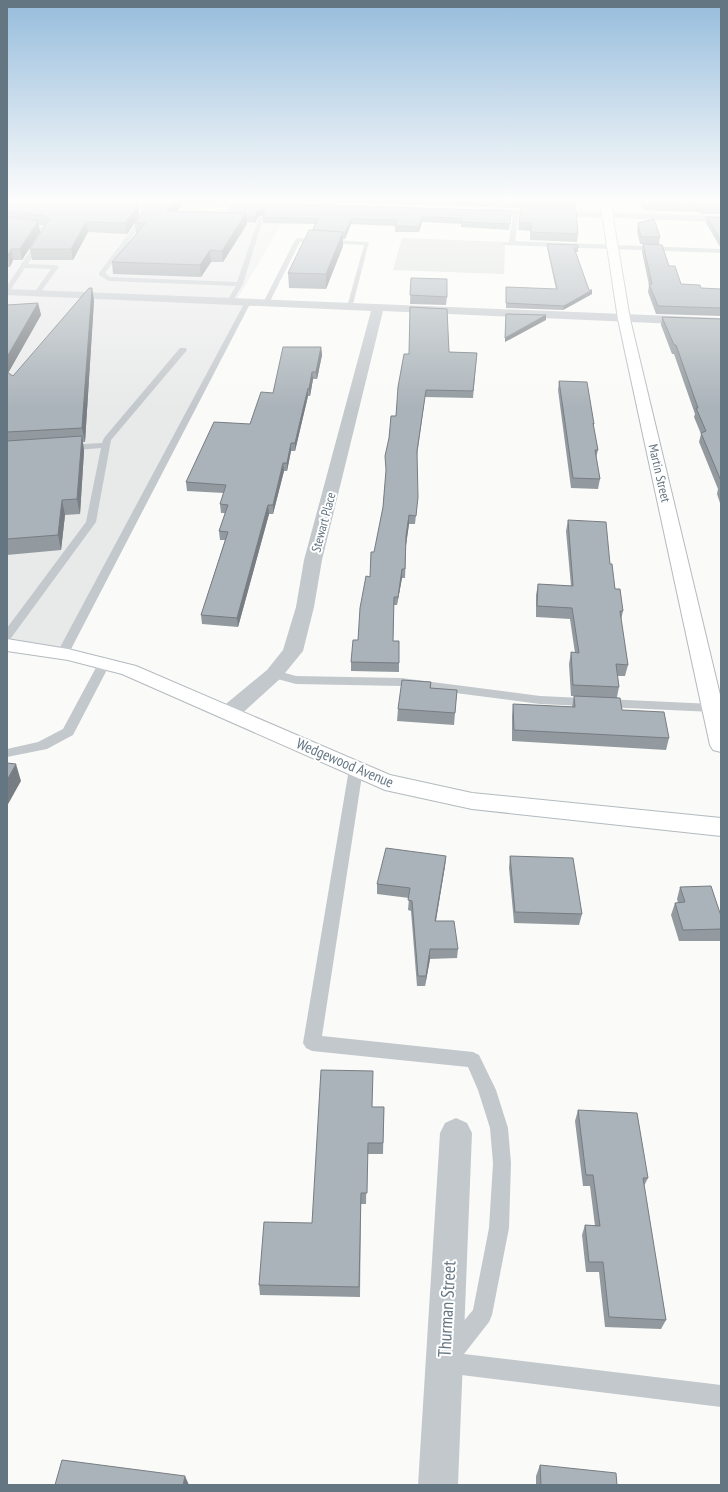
<svg xmlns="http://www.w3.org/2000/svg" width="728" height="1492" viewBox="0 0 728 1492" font-family="'PT Sans Narrow',sans-serif">
  <style>
    .built { fill: #e8e9e9 }
    .green { fill: #dadfd7 }
    .lines { fill: none; stroke-linecap: round; stroke-linejoin: round }
    .secondary-casing { stroke: #b3babf; stroke-width: 2 }
    .lane { fill: #c3c8cc; fill-rule: evenodd }
    .street { fill: #c3c8cc; fill-rule: evenodd }
    .secondary { fill: #fff; fill-rule: evenodd }
    .wall { fill: #929a9f }
    .shaded-wall { fill: #777d82 }
    .building { fill: #aab3b9; stroke: #777d82 }
    .labels { text-anchor: middle; stroke-width: 4; stroke-linejoin: round; paint-order: stroke }
    .far-street-label { font-size: 13px; fill: #657683; stroke: #fff }
    .street-label { font-size: 15px; fill: #657683; stroke: #fff }
    .near-street-label { font-size: 18px; fill: #657683; stroke: #fff }
  </style>
  <rect width="100%" height="100%" fill="#fafaf8"/>
  <!-- built -->
  <path class="built" d="M7,200H296L236,301L248,302L63,653L7,645Z"/>
  <!-- green -->
  <path class="green" d="M402,238L507,242L505,244L504,274L393,270Z"/>
  <g class="lines">
    <!-- secondary casing -->
    <g class="secondary-casing">
      <g id="secondary">
        <path d="M600,200H610L630,319L721,699V752L713,750L710,745L618,319Z"/>
        <path d="M7,639L68,649L136,666L390,775L472,793L721,818V836L472,809L385,790L122,674L68,660L7,651Z"/>
      </g>
    </g>
    <!-- lane -->
    <g class="lane">
      <path d="M140,200H146L147,217L105,273L110,277L237,282L259,217L264,216L243,284L232,302L227,301L236,286L109,281L99,275V273L141,217Z"/>
      <path d="M516,210L519,212L515,241L721,249V253L503,245V243L509,242L513,212Z"/>
      <path d="M7,222L47,228L50,230L28,264L56,265L59,267L39,294L34,293L51,269L25,268L9,292L7,293V286L43,231L7,226Z"/>
      <path d="M298,238L369,242L352,308L347,307L364,245L300,242L269,303L264,304L263,303L295,240Z"/>
      <path d="M248,300L251,302L69,653L67,655H59L57,653L245,302Z"/>
      <path d="M180,348H186L187,350L111,440L96,522L11,638L7,639V628L86,522L101,448L67,451L63,448L67,445L102,443L104,438Z"/>
      <path d="M105,658L109,659L111,662L73,735L47,749L7,757V749L38,742L63,729L99,662L101,659Z"/>
      <path d="M274,670L296,676L401,678L540,696L713,704L717,705L719,708L717,711L713,712L540,704L401,686L296,684L270,677L268,674L270,671Z"/>
      <path d="M356,764L361,766L363,769L322,1036L473,1052L479,1055L496,1090L508,1128L511,1163L509,1228L492,1315L489,1322L464,1354L721,1385V1407L445,1373L437,1370L434,1362L437,1354L443,1352L445,1343L473,1310L489,1228L493,1163L490,1128L478,1090L468,1067L312,1051L306,1048L303,1043L349,769L351,766Z"/>
    </g>
    <!-- street -->
    <g class="street">
      <path d="M149,200L264,201L269,204L264,207L154,203Z"/>
      <path d="M482,208L721,216V222L479,213L477,211Z"/>
      <path d="M7,289L721,318V326L383,311L322,560L314,607L303,651L281,678L237,718L229,720L221,718L218,713L221,708L267,670L283,650L296,607L304,560L371,311L7,295Z"/>
      <path d="M456,1118L467,1123L472,1133L458,1485H418L440,1133L445,1123Z"/>
    </g>
    <!-- secondary -->
    <use href="#secondary" class="secondary"/>
  </g>
  <!-- wall -->
  <g class="wall">
    <path d="M7,200L139,217L127,234L88,232L73,260H32L30,249L45,226L39,225L40,232L22,260H13L10,267H7Z"/>
    <path d="M147,200H181L182,205L177,211L227,213L235,202L511,211L509,230L461,227V224L422,222L419,232H395V226L351,224L345,239H343V246L326,289L289,288L288,273L315,224L263,223V217L264,215L258,217L255,223L247,222V224L223,262H211L201,277L113,274L112,262L136,234L135,223L147,207Z"/>
    <path d="M278,200H582V204L576,203L575,210Z"/>
    <path d="M638,200H721V214H700L699,212L643,210Z"/>
    <path d="M521,209L578,234L577,242L530,240V231L518,230Z"/>
    <path d="M707,217L721,218V247H720L706,223Z"/>
    <path d="M638,223L660,237L659,245L669,266L681,284L701,288L721,289V316L656,314L648,292L649,285L642,252L643,244H640L637,231Z"/>
    <path d="M547,244L578,248V252H576L589,290H592V294L563,310L506,308V287L556,289L547,248Z"/>
    <path d="M411,278L447,297L446,305L410,304Z"/>
    <path d="M94,300L85,442H83L84,451L80,514L65,515L61,550L7,555V305L38,303L41,315L8,373L13,376Z"/>
    <path d="M662,317L721,319V506L717,494L718,489L699,442L701,434L694,417L695,414L674,354H672L661,325Z"/>
    <path d="M321,347L322,355L317,379H313L310,396H308L295,451H291L287,471H284L273,514H269L238,627L202,624L201,615L225,540H220L219,531L225,513H221L220,504L224,493L187,491L186,482L250,424L273,393Z"/>
    <path d="M449,352L477,353L473,398L425,397L417,456V505L415,524H409L406,545L405,578H402L397,605H394L393,641H399V672L351,671V662L358,640L383,507L389,438L396,416L409,354Z"/>
    <path d="M559,381L594,424L593,428L598,450L596,458L600,479L598,489L571,488L558,390Z"/>
    <path d="M568,520L610,564L615,589L623,611L621,620L628,665L625,676H617L619,687L617,697L622,710L669,738L666,750L512,741V716L513,704L572,707L574,696H571L569,664L571,652L575,653L570,619L536,617V595L538,584L571,586L566,531Z"/>
    <path d="M431,682V688L457,690L454,725L397,721L398,709Z"/>
    <path d="M446,856L445,866L436,921L458,949L457,958L430,959L425,986H417L411,911L408,910L409,898L377,894V884Z"/>
    <path d="M510,856L582,914L579,925L514,923L509,868Z"/>
    <path d="M680,887L721,916V941H679L671,915L675,903H678L677,899Z"/>
    <path d="M372,1107H384L383,1154H367L366,1204H361L360,1297L260,1295L259,1285L312,1223Z"/>
    <path d="M578,1110L648,1178L644,1186L666,1320L661,1329L605,1327L599,1272H586L582,1235L585,1225L595,1226L590,1186H583L575,1121Z"/>
    <path d="M540,1465L617,1485H536V1476Z"/>
  </g>
  <!-- shaded-wall -->
  <g class="shaded-wall">
    <path d="M138,200H139V217L127,234L125,223Z"/>
    <path d="M177,200H181L182,205L168,222L166,211Z"/>
    <path d="M263,209L264,215L258,217L255,223V217L257,211Z"/>
    <path d="M246,213L247,224L223,262L222,251Z"/>
    <path d="M422,217V222L419,232V227Z"/>
    <path d="M351,219V224L345,239V233Z"/>
    <path d="M38,221L40,232L22,260L20,249Z"/>
    <path d="M86,222L88,232L73,260L71,249Z"/>
    <path d="M343,232V246L326,289V274Z"/>
    <path d="M11,249L13,260L10,267L8,255Z"/>
    <path d="M210,250L211,262L201,277L200,265Z"/>
    <path d="M92,288L94,300L85,442L82,428Z"/>
    <path d="M592,290V294L563,310L564,306Z"/>
    <path d="M38,303L41,315L7,375V357Z"/>
    <path d="M546,315V320L505,342V338Z"/>
    <path d="M321,347L322,355L317,379L316,372Z"/>
    <path d="M312,372L313,379L310,396L309,389Z"/>
    <path d="M308,388V396L295,451V443Z"/>
    <path d="M82,436L84,451L80,514L77,499Z"/>
    <path d="M291,443V451L287,471V463Z"/>
    <path d="M283,463L284,471L273,514V505Z"/>
    <path d="M62,500L65,515L61,550L58,535Z"/>
    <path d="M268,505L269,514L238,627L237,618Z"/>
    <path d="M409,515V524L406,545L405,578L406,536Z"/>
    <path d="M402,569V578L397,605L398,597Z"/>
    <path d="M16,764L21,781L7,806V780Z"/>
    <path d="M446,856L445,866L434,931L435,921Z"/>
    <path d="M430,949V959L425,986L426,976Z"/>
    <path d="M185,1476L189,1485H183Z"/>
  </g>
  <!-- building -->
  <g class="building">
    <path d="M7,200H138V206L125,223L86,222L71,249H30L49,219L45,216L7,211Z"/>
    <path d="M147,200H177L166,211L246,213L222,251L210,250L200,265L112,262L146,223H135L147,207Z"/>
    <path d="M520,200H576V202Z"/>
    <path d="M641,200H721V209L701,208L700,206L643,204Z"/>
    <path d="M235,202L511,211L510,224L461,222L462,218L422,217L419,227L395,226L397,220L351,219L345,233H343V232L313,230L318,219L263,217L265,211L263,209L257,211L255,217H246V213H227Z"/>
    <path d="M521,209L576,211L578,234L531,232V223H519Z"/>
    <path d="M7,217L38,221L20,249H11L8,255H7Z"/>
    <path d="M707,217L721,218V241Z"/>
    <path d="M654,219L660,237H641L638,223Z"/>
    <path d="M309,230L343,232L326,274L288,273Z"/>
    <path d="M547,244L578,245V248H574L589,290H592L564,306L506,303V287L557,289Z"/>
    <path d="M643,244L662,245L669,266H675L681,284L700,285L701,288L721,289V308L658,306L649,284H652Z"/>
    <path d="M411,278L447,279V297L410,295Z"/>
    <path d="M89,288H92L82,428L7,432V372L13,376Z"/>
    <path d="M38,303L7,357V305Z"/>
    <path d="M410,307L447,309L449,352L477,353L473,391L426,390L417,451L418,497L416,516L409,515L406,536L405,569H402L398,597H394L393,641H399V663L351,662L353,640H358L360,608L366,576L370,577L371,552H374L383,507L386,470L385,456L389,438L391,416H396L398,387L404,354H409Z"/>
    <path d="M506,314L546,315L505,338Z"/>
    <path d="M662,317L721,319V481L701,433L706,431L696,408H698L676,345H674Z"/>
    <path d="M283,347H321L316,372H312L309,389L308,388L295,443H291L287,463H283L273,505H268L237,618L201,615L228,532L219,531L228,505L220,504L226,485L186,482L214,422L250,424L261,392L273,393Z"/>
    <path d="M559,381L587,382L594,424L593,423L598,450H595L600,479L573,478Z"/>
    <path d="M82,436L77,499L62,500L58,535L7,539V441Z"/>
    <path d="M568,520L606,522L610,564H612L615,589H620L623,611H620L628,665L616,664L619,687L573,685L571,652L579,653L572,608L537,606L538,584L573,586Z"/>
    <path d="M402,680L431,682L430,688L457,690L455,713L398,709Z"/>
    <path d="M574,696L620,698L622,710L664,712L669,738L514,730L513,704L575,707Z"/>
    <path d="M7,763L16,764L7,780Z"/>
    <path d="M386,848L446,856L435,921H454L458,949H430L426,976H418L412,901L408,900L410,888L377,884Z"/>
    <path d="M510,856L573,858L582,914L515,912Z"/>
    <path d="M711,886L721,916V929L683,930L675,903L685,902L680,887Z"/>
    <path d="M321,1070L373,1071L372,1107H384L383,1143H368L367,1193H361L359,1287L259,1285L264,1222L312,1223Z"/>
    <path d="M578,1110L637,1113L648,1178H643L666,1320L609,1317L603,1262H589L585,1225L600,1226L593,1175H586Z"/>
    <path d="M62,1460L185,1476L183,1485H55Z"/>
    <path d="M540,1465L616,1473L617,1485H541Z"/>
  </g>
  <!-- sky -->
  <linearGradient id="sky" x2="0" y2="1"><stop stop-color="#96bcdc"/><stop offset="0.49" stop-color="#fdfdfc"/><stop offset="1" stop-color="#fdfdfc" stop-opacity="0"/></linearGradient>
  <rect width="728" height="409" fill="url(#sky)"/>
  <g class="labels">
    <!-- far-street labels -->
    <g class="far-street-label">
      <text transform="translate(660 473) rotate(77)" y="5">Martin Street</text>
      <text transform="translate(323 522) rotate(-75)" y="5">Stewart Place</text>
    </g>
    <!-- street labels -->
    <g class="street-label">
      <text transform="translate(345 763) rotate(23)" y="5">Wedgewood Avenue</text>
    </g>
    <!-- near-street labels -->
    <g class="near-street-label">
      <text transform="translate(447 1309) rotate(-87)" y="6">Thurman Street</text>
    </g>
  </g>
  <!-- border -->
  <rect width="728" height="1492" fill="none" stroke="#657683" stroke-width="16"/>
</svg>
